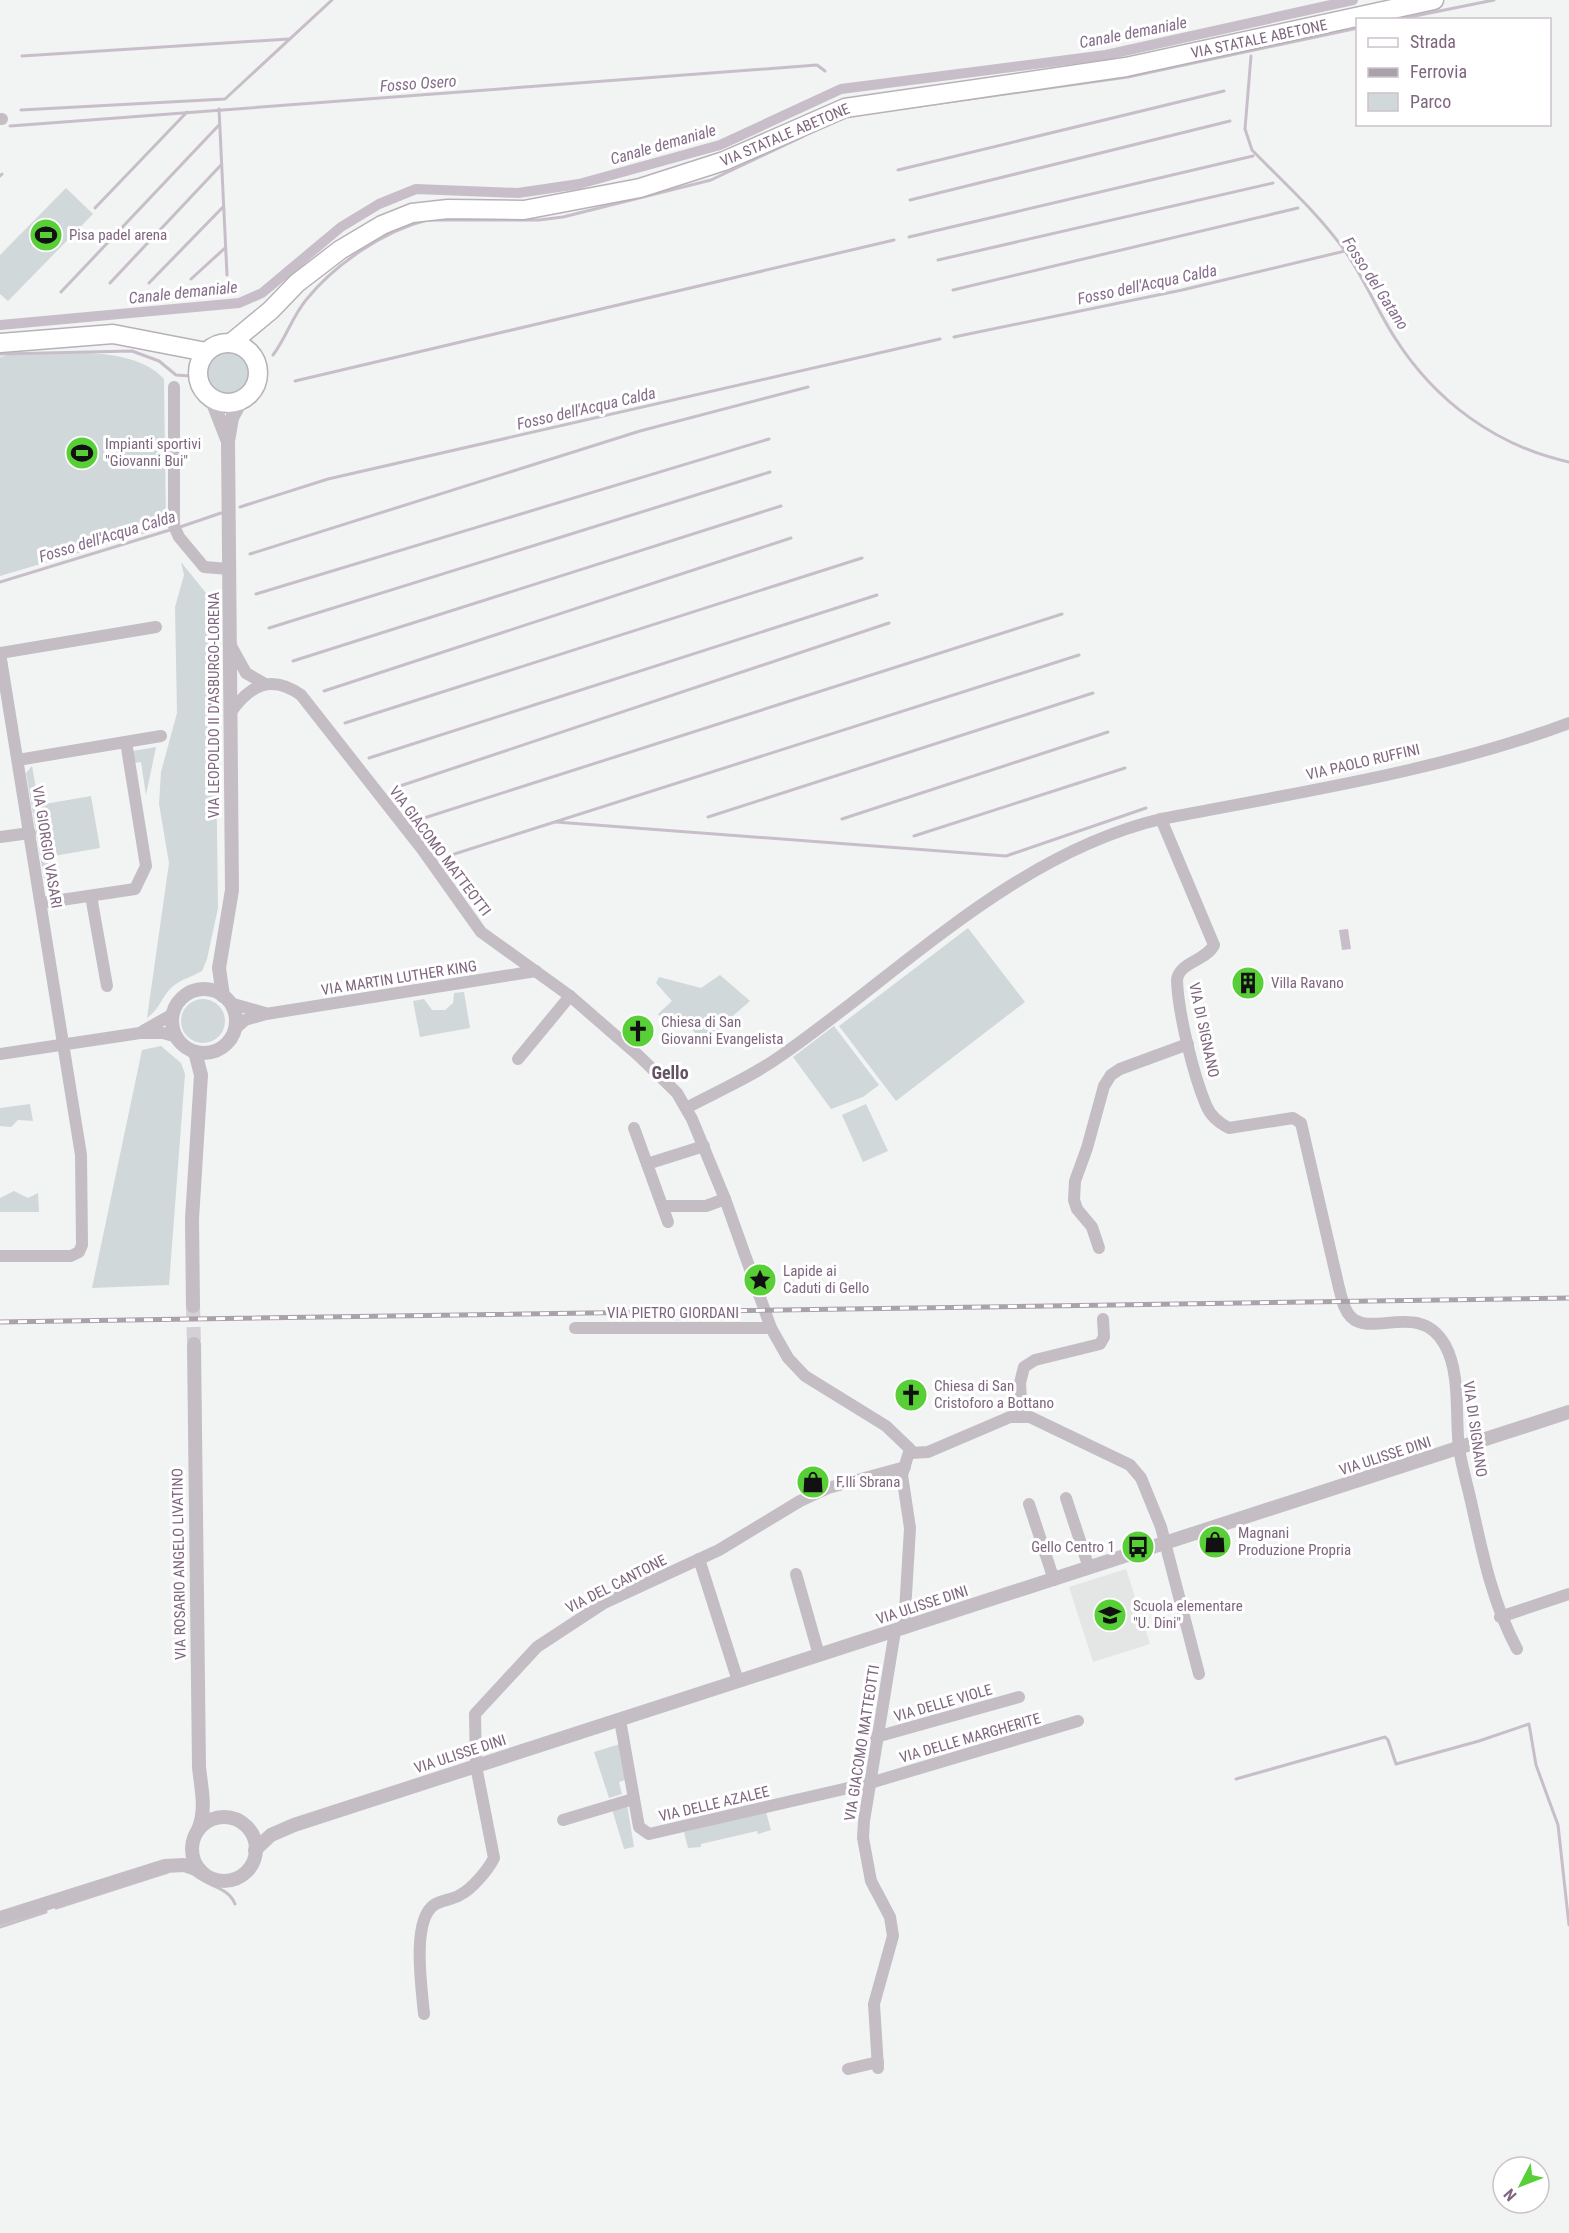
<svg xmlns="http://www.w3.org/2000/svg" width="1569" height="2233" viewBox="0 0 1569 2233" font-family="'Roboto Condensed',sans-serif">
  <style>
    .built { fill: #e4e5e5 }
    .green { fill: #d0d8d9 }
    .water { fill: #c8beca }
    .lines { fill: none; stroke-linecap: round; stroke-linejoin: round }
    .stream { stroke: #c8beca; stroke-width: 3 }
    .canal { stroke: #c8beca; stroke-width: 10 }
    .tertiary-tunnel { stroke: #d4d0d6; stroke-width: 14; stroke-dasharray: 14 7; stroke-linecap: butt }
    .primary-casing { stroke: #b8b1b8; stroke-width: 21 }
    .minor { stroke: #c4bdc4; stroke-width: 12 }
    .tertiary { stroke: #c4bdc4; stroke-width: 14 }
    .primary { stroke: #fff; stroke-width: 18 }
    .rail-casing { stroke: #aaa1aa; stroke-width: 5 }
    .rail { stroke: #fff; stroke-width: 3; stroke-dasharray: 9; stroke-linecap: butt }
    .labels { text-anchor: middle; stroke-width: 6; stroke-linejoin: round; paint-order: stroke }
    .street-label { font-size: 15px; fill: #7e667f; stroke: #fff }
    .poi-label { font-size: 15px; fill: #7e667f; stroke: #fff; text-anchor: start }
    .water-label { font-size: 16px; font-style: italic; fill: #846c8a; stroke: #fff }
    .quarter-label { font-size: 18px; font-weight: bold; fill: #645365; stroke: #fff }
  </style>
  <rect width="100%" height="100%" fill="#f1f4f3"/>
  <!-- built -->
  <path class="built" d="M1126,1569L1150,1644L1093,1662L1069,1587Z"/>
  <!-- green -->
  <g class="green">
    <path d="M66,188L93,214L8,301L0,294V255Z"/>
    <path d="M234,351L249,363L250,381L240,393L224,396L209,386L206,369L216,354Z"/>
    <path d="M15,353C59,354 133,344 164,379L166,527L0,576V357Z"/>
    <path d="M181,562L214,603L218,908L207,959L202,971C192,977 180,979 171,988C161,998 159,1010 147,1018L169,863L159,804L161,772L177,713L175,607L184,575Z"/>
    <path d="M156,747L146,795L141,762L134,763L133,751Z"/>
    <path d="M32,766L39,805L91,796L100,848L48,857L53,895L46,891L26,773Z"/>
    <path d="M968,928L1025,1002L896,1101L839,1026Z"/>
    <path d="M720,975L750,1001L703,1042L681,1017L669,1027L658,1014L672,1001L656,983L659,977L701,988Z"/>
    <path d="M464,992L470,1028L420,1037L413,1001L424,999L432,1010H445L453,1003L454,993Z"/>
    <circle cx="203" cy="1021" r="22"/>
    <path d="M834,1026L879,1085L863,1097L831,1109L793,1057Z"/>
    <path d="M161,1046L181,1063L185,1074L169,1285L92,1288L142,1050Z"/>
    <path d="M30,1104L33,1121L18,1120L11,1127L0,1126V1108Z"/>
    <path d="M866,1104L888,1151L863,1162L842,1115Z"/>
    <path d="M14,1191L28,1198L38,1193L39,1212H0V1198Z"/>
    <path d="M620,1744L625,1780L619,1782L622,1794L609,1798L594,1752Z"/>
    <path d="M627,1804L634,1847L624,1849L612,1809Z"/>
    <path d="M766,1812L771,1830L758,1834L757,1831L701,1844V1847L688,1848L684,1832Z"/>
  </g>
  <!-- water -->
  <path class="water" d="M1348,929L1351,949L1342,950L1339,930Z"/>
  <g class="lines">
    <!-- stream -->
    <g class="stream">
      <path d="M1395,20L1494,0"/>
      <path d="M22,56L289,39"/>
      <path d="M1251,56L1245,129L1252,150C1283,182 1319,214 1345,251C1364,278 1377,310 1395,338C1435,401 1496,446 1569,462"/>
      <path d="M905,108L1128,77L1358,28"/>
      <path d="M219,109L227,275"/>
      <path d="M21,110L225,99L332,0"/>
      <path d="M10,126L817,65L825,71"/>
      <path d="M898,170L1224,91"/>
      <path d="M0,176L2,174"/>
      <path d="M910,200L1230,121"/>
      <path d="M95,208L187,112"/>
      <path d="M909,237L1253,156"/>
      <path d="M938,260L1273,183"/>
      <path d="M191,279L225,248"/>
      <path d="M110,283L221,165"/>
      <path d="M149,283L223,207"/>
      <path d="M953,290L1298,208"/>
      <path d="M61,292L219,125"/>
      <path d="M954,337L1182,290L1345,251"/>
      <path d="M0,354L132,351L159,361L176,375L190,376"/>
      <path d="M273,355C286,338 292,317 306,300C334,265 383,231 427,220H539L563,217L711,180L802,137"/>
      <path d="M295,381L894,240"/>
      <path d="M240,507L328,479L940,339"/>
      <path d="M180,527L221,513"/>
      <path d="M250,554L640,431L808,387"/>
      <path d="M0,582L173,529"/>
      <path d="M256,594L769,439"/>
      <path d="M269,628L770,472"/>
      <path d="M293,661L781,506"/>
      <path d="M324,691L791,538"/>
      <path d="M345,723L862,558"/>
      <path d="M369,758L877,595"/>
      <path d="M397,787L889,623"/>
      <path d="M708,817L1093,693"/>
      <path d="M421,819L1062,614"/>
      <path d="M842,819L1108,732"/>
      <path d="M556,822L1006,856L1146,808"/>
      <path d="M914,836L1125,768"/>
      <path d="M445,857L1079,655"/>
      <path d="M1236,1779L1385,1737L1388,1740L1396,1764L1479,1741L1529,1724L1536,1765L1558,1825L1569,1925"/>
      <path d="M192,1873C207,1887 228,1886 235,1904"/>
      <path d="M56,1908L168,1872"/>
      <path d="M0,1927L46,1912"/>
    </g>
    <!-- canal -->
    <path class="canal" d="M0,325L239,303L262,293L341,227L379,204L416,189L518,193L579,184L720,145L841,89L1106,55L1353,0"/>
    <!-- tertiary-tunnel -->
    <path class="tertiary-tunnel" d="M193,1306L194,1344"/>
    <!-- primary casing -->
    <g class="primary-casing">
      <g id="primary">
        <circle cx="228" cy="373" r="30"/>
        <path d="M0,343L113,334L206,352"/>
        <path d="M231,343L271,310L297,283L340,250L382,225L412,213L448,209L524,210L640,188L724,161L845,108L1126,67L1434,0"/>
      </g>
    </g>
    <!-- minor -->
    <g class="minor">
      <path d="M0,119H2"/>
      <path d="M174,387V526L179,537L204,567L229,569"/>
      <path d="M231,646L246,673L265,684"/>
      <path d="M0,653L81,1155L82,1245L79,1252L71,1256H0"/>
      <path d="M0,653L156,627"/>
      <path d="M231,712C250,685 271,674 301,695L422,849L481,932L570,996L639,1056L677,1093L692,1119L725,1199L771,1328L788,1358L805,1376L886,1426L910,1449L902,1475L910,1528L904,1628"/>
      <path d="M18,760L161,736"/>
      <path d="M1161,819C1294,793 1442,771 1569,723"/>
      <path d="M0,837L30,833"/>
      <path d="M91,896L107,986"/>
      <path d="M41,903L135,889L146,866L126,742"/>
      <path d="M230,1003L265,1013"/>
      <path d="M235,1029L245,1020L266,1014L536,971"/>
      <path d="M143,1031L173,1014"/>
      <path d="M0,1054L140,1033H163L177,1037"/>
      <path d="M518,1059L570,996"/>
      <path d="M686,1108C718,1091 753,1076 782,1055C901,972 1016,853 1161,819L1214,945C1206,961 1179,962 1177,980C1178,1012 1193,1074 1206,1105C1210,1115 1219,1123 1229,1128L1293,1118L1301,1123L1339,1288C1342,1298 1343,1309 1351,1317C1372,1338 1420,1300 1445,1345C1461,1374 1455,1416 1459,1448C1462,1468 1468,1487 1472,1506C1483,1556 1493,1604 1517,1649"/>
      <path d="M634,1128L668,1222"/>
      <path d="M647,1164L704,1146"/>
      <path d="M663,1206H706L725,1199"/>
      <path d="M1099,1248L1092,1227L1077,1209L1074,1200L1075,1181L1087,1148L1104,1086L1111,1075L1120,1069L1188,1044"/>
      <path d="M575,1328H771"/>
      <path d="M1022,1416L1020,1383L1024,1367L1035,1360L1100,1344L1104,1337L1103,1319"/>
      <path d="M911,1453L928,1452L1010,1417H1030L1130,1465L1141,1478L1161,1527L1199,1674"/>
      <path d="M1066,1498L1089,1568"/>
      <path d="M1029,1504L1054,1580"/>
      <path d="M699,1559L738,1681"/>
      <path d="M796,1574L819,1655"/>
      <path d="M1500,1617L1569,1594"/>
      <path d="M620,1720L639,1827L649,1834L870,1783L1078,1721"/>
      <path d="M876,1737L1019,1697"/>
      <path d="M563,1820L633,1799"/>
      <path d="M424,2014C422,1990 411,1921 434,1905C441,1900 452,1900 460,1895C472,1889 488,1870 494,1858L476,1766L475,1714L537,1647L604,1603L719,1550L800,1501L828,1488L905,1467"/>
      <path d="M878,2068L874,2004L893,1936L890,1917L871,1881L863,1838L864,1821L895,1631"/>
      <path d="M848,2069L878,2062"/>
    </g>
    <!-- tertiary -->
    <g class="tertiary">
      <path d="M211,398L227,439"/>
      <circle cx="204" cy="1021" r="32"/>
      <path d="M223,996L219,968L232,890L228,441L232,418L241,401"/>
      <path d="M193,1306L192,1219L201,1075L195,1052"/>
      <path d="M194,1344L199,1767C201,1788 207,1809 198,1830"/>
      <circle cx="224" cy="1849" r="32"/>
      <path d="M255,1850L271,1835L294,1825L1569,1412"/>
      <path d="M0,1918L165,1866L184,1865L201,1871"/>
    </g>
    <!-- primary -->
    <use href="#primary" class="primary"/>
    <!-- rail casing -->
    <g class="rail-casing">
      <path id="rail" d="M0,1322L1569,1298"/>
    </g>
    <!-- rail -->
    <use href="#rail" class="rail"/>
  </g>
  <!-- icons -->
  <defs>
    <g id="stadium-disc" transform="scale(1.725)"><circle r="9.5" fill="#58cf36" stroke="#fff"/><path d="M0-5a6.5 5 0 1 0 0 10a6.5 5 0 1 0 0-10ZM-3.5-1.8h7v3.6h-7Z" fill="#111"/></g>
    <g id="building-disc" transform="scale(1.725)"><circle r="9.5" fill="#58cf36" stroke="#fff"/><path d="M-4-6H4V6H1V3H-1V6H-4ZM-2.5-4.3h1.7v1.8h-1.7ZM.8-4.3h1.7v1.8H.8ZM-2.5-1h1.7V.8h-1.7ZM.8-1h1.7V.8H.8Z" fill="#111"/></g>
    <g id="church-disc" transform="scale(1.725)"><circle r="9.5" fill="#58cf36" stroke="#fff"/><path d="M-1.2-6h2.4v3.5h3.3v2.4h-3.3V6h-2.4V-.1h-3.3v-2.4h3.3Z" fill="#111"/></g>
    <g id="sight-disc" transform="scale(1.725)"><circle r="9.5" fill="#58cf36" stroke="#fff"/><path d="M0-6L1.8-2.2L6-1.7L2.9 1.2L3.7 5.4L0 3.3L-3.7 5.4L-2.9 1.2L-6-1.7L-1.8-2.2Z" fill="#111"/></g>
    <g id="shop-disc" transform="scale(1.725)"><circle r="9.5" fill="#58cf36" stroke="#fff"/><path d="M-5-2.5h2.3a2.7 3.5 0 0 1 5.4 0H5L5.5 6h-11ZM-1.5-2.5h3a1.5 2.3 0 0 0-3 0Z" fill="#111"/></g>
    <g id="bus-disc" transform="scale(1.725)"><circle r="9.5" fill="#58cf36" stroke="#fff"/><path d="M-5-6H5V4H4V6H2V4H-2V6H-4V4H-5ZM-3.5-4V0h7V-4ZM-3.5 1.2v1.5H-2V1.2ZM2 1.2v1.5H3.5V1.2Z" fill="#111"/></g>
    <g id="school-disc" transform="scale(1.725)"><circle r="9.5" fill="#58cf36" stroke="#fff"/><path d="M0-5L7-2L0 1L-7-2ZM-4 1L0 2.5L4 1V4Q0 6-4 4Z" fill="#111"/></g>
  </defs>
  <g fill-rule="evenodd">
    <use href="#stadium-disc" x="46" y="235"/>
    <use href="#stadium-disc" x="82" y="453"/>
    <use href="#building-disc" x="1248" y="983"/>
    <use href="#church-disc" x="638" y="1031"/>
    <use href="#sight-disc" x="760" y="1280"/>
    <use href="#church-disc" x="911" y="1395"/>
    <use href="#shop-disc" x="813" y="1482"/>
    <use href="#shop-disc" x="1215" y="1542"/>
    <use href="#bus-disc" x="1138" y="1547"/>
    <use href="#school-disc" x="1110" y="1615"/>
  </g>
  <g class="labels">
    <!-- street labels -->
    <g class="street-label">
      <text transform="translate(1259 39) rotate(-12)" y="5">VIA STATALE ABETONE</text>
      <text transform="translate(785 135) rotate(-23)" y="5">VIA STATALE ABETONE</text>
      <text transform="translate(214 705) rotate(-90)" y="5">VIA LEOPOLDO II D'ASBURGO-LORENA</text>
      <text transform="translate(1363 762) rotate(-13)" y="5">VIA PAOLO RUFFINI</text>
      <text transform="translate(47 847) rotate(81)" y="5">VIA GIORGIO VASARI</text>
      <text transform="translate(440 851) rotate(53)" y="5">VIA GIACOMO MATTEOTTI</text>
      <text transform="translate(399 978) rotate(-9)" y="5">VIA MARTIN LUTHER KING</text>
      <text transform="translate(1204 1030) rotate(78)" y="5">VIA DI SIGNANO</text>
      <text x="673" y="1318">VIA PIETRO GIORDANI</text>
      <text transform="translate(1475 1429) rotate(82)" y="5">VIA DI SIGNANO</text>
      <text transform="translate(1385 1456) rotate(-18)" y="5">VIA ULISSE DINI</text>
      <text transform="translate(179 1564) rotate(-91)" y="5">VIA ROSARIO ANGELO LIVATINO</text>
      <text transform="translate(616 1584) rotate(-27)" y="5">VIA DEL CANTONE</text>
      <text transform="translate(922 1605) rotate(-18)" y="5">VIA ULISSE DINI</text>
      <text transform="translate(943 1703) rotate(-16)" y="5">VIA DELLE VIOLE</text>
      <text transform="translate(970 1738) rotate(-16)" y="5">VIA DELLE MARGHERITE</text>
      <text transform="translate(862 1743) rotate(-81)" y="5">VIA GIACOMO MATTEOTTI</text>
      <text transform="translate(460 1754) rotate(-18)" y="5">VIA ULISSE DINI</text>
      <text transform="translate(714 1804) rotate(-13)" y="5">VIA DELLE AZALEE</text>
    </g>
    <!-- poi labels -->
    <g class="poi-label">
      <text x="69" y="240">Pisa padel arena</text>
      <text x="105" y="449">Impianti sportivi<tspan x="105" dy="17">"Giovanni Bui"</tspan></text>
      <text x="1271" y="988">Villa Ravano</text>
      <text x="661" y="1027">Chiesa di San<tspan x="661" dy="17">Giovanni Evangelista</tspan></text>
      <text x="783" y="1276">Lapide ai<tspan x="783" dy="17">Caduti di Gello</tspan></text>
      <text x="934" y="1391">Chiesa di San<tspan x="934" dy="17">Cristoforo a Bottano</tspan></text>
      <text x="836" y="1487">F.lli Sbrana</text>
      <text x="1238" y="1538">Magnani<tspan x="1238" dy="17">Produzione Propria</tspan></text>
      <text x="1115" y="1552" text-anchor="end">Gello Centro 1</text>
      <text x="1133" y="1611">Scuola elementare<tspan x="1133" dy="17">"U. Dini"</tspan></text>
    </g>
    <!-- water labels -->
    <g class="water-label">
      <text transform="translate(1133 32) rotate(-11)" y="6">Canale demaniale</text>
      <text transform="translate(418 83) rotate(-4)" y="6">Fosso Osero</text>
      <text transform="translate(663 144) rotate(-16)" y="6">Canale demaniale</text>
      <text transform="translate(1376 283) rotate(57)" y="6">Fosso del Gatano</text>
      <text transform="translate(1147 284) rotate(-12)" y="6">Fosso dell'Acqua Calda</text>
      <text transform="translate(183 292) rotate(-6)" y="6">Canale demaniale</text>
      <text transform="translate(586 408) rotate(-13)" y="6">Fosso dell'Acqua Calda</text>
      <text transform="translate(107 536) rotate(-17)" y="6">Fosso dell'Acqua Calda</text>
    </g>
    <!-- quarter labels -->
    <g class="quarter-label">
      <text x="670" y="1079">Gello</text>
    </g>
  </g>
  <!-- legend -->
  <rect x="1356" y="18" width="195" height="108" fill="#ffffff" stroke="#cbc2cc" stroke-width="1.5"/>
  <rect x="1368" y="38" width="30" height="9" fill="#ffffff" stroke="#cbc2cc" stroke-width="1.5"/>
  <text x="1410" y="48" font-size="18" fill="#7e667f">Strada</text>
  <rect x="1368" y="68" width="30" height="9" fill="#aaa1aa" stroke="#cbc2cc" stroke-width="1.5"/>
  <text x="1410" y="78" font-size="18" fill="#7e667f">Ferrovia</text>
  <rect x="1368" y="93" width="30" height="18" fill="#d0d8d9" stroke="#cbc2cc" stroke-width="1.5"/>
  <text x="1410" y="108" font-size="18" fill="#7e667f">Parco</text>
  <!-- north arrow -->
  <g transform="translate(1521 2185) rotate(228)"><circle r="28" fill="#ffffff" stroke="#cbc2cc" stroke-width="1.5"/>
  <path d="M0-4.5L10 22L0 15L-10 22Z" fill="#58cf36"/>
  <text y="-9" font-size="16" font-weight="bold" text-anchor="middle" fill="#7e667f">N</text>
  </g>
</svg>
